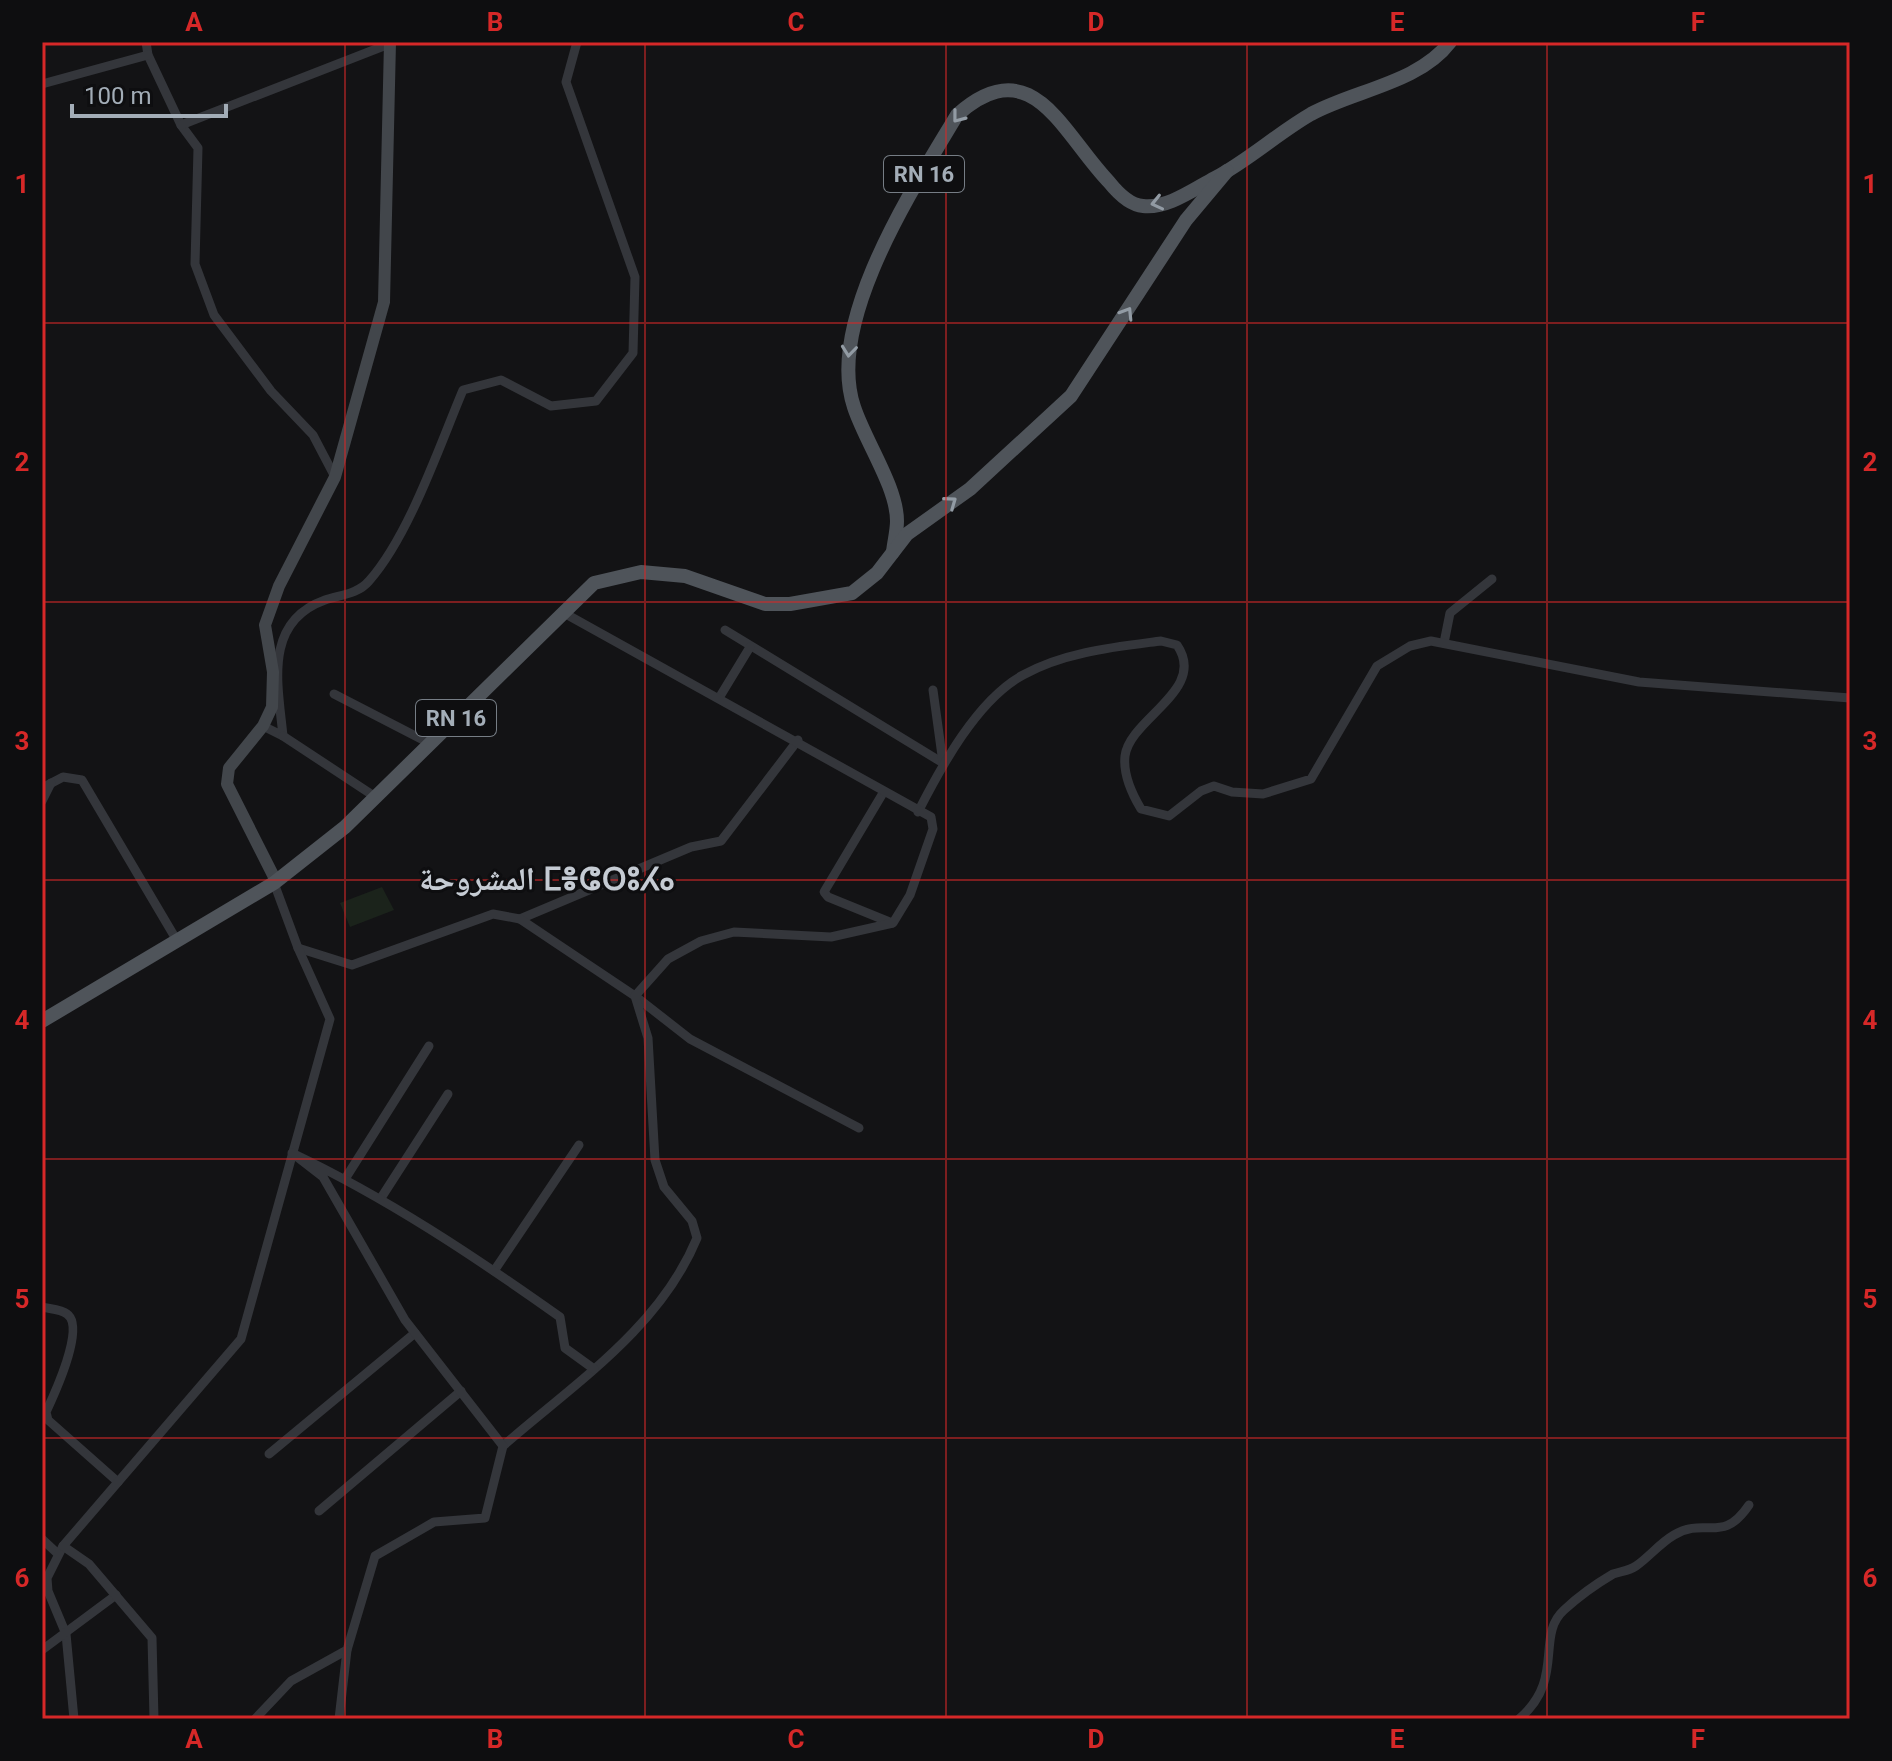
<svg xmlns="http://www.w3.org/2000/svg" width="1892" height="1761" viewBox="0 0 1892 1761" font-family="Roboto,'Noto Naskh Arabic','Noto Sans Tifinagh',sans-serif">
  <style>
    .grass { fill: #1b231b }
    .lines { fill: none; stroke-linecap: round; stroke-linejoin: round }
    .minor { stroke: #34363b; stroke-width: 9 }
    .secondary { stroke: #42464b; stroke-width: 12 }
    .primary { stroke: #4f545a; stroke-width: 14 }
    .oneway { stroke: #929ba4 }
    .grid { fill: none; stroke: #d62828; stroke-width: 2; stroke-opacity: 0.55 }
    .labels { text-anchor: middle; stroke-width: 6; stroke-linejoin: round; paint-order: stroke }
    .shield { fill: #0e0e10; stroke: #767d85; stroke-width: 2 }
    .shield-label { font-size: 22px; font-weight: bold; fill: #a3adb7 }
    .district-label { font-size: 32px; font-weight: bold; fill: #c5cbd3; stroke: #0e0e10 }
    .neatline { fill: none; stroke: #d62828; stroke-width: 3 }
    .grid-label { font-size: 26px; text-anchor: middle; font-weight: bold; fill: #d62828 }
  </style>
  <rect width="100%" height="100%" fill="#131315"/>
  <!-- grass -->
  <path class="grass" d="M382,887L394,910L350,927L340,903Z"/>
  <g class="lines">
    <!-- minor -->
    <g class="minor">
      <path d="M146,42L148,55L181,125L198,148L195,264L214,315L271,391L313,435L335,477"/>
      <path d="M42,84L148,55"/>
      <path d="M181,125L389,44"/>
      <path d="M725,630L943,763"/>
      <path d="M1444,643L1450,613L1492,579"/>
      <path d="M933,690L943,763"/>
      <path d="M334,694L429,743"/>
      <path d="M719,698L750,647"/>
      <path d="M263,726L283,736C278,685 263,622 325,600C340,595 358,594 369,581C409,536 439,447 463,390L501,380L551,406L596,401L633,353L635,277L566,82L577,42"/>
      <path d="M283,736L374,796"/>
      <path d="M42,788L63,777L82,780L176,939"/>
      <path d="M883,793L824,892L828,897L892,923"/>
      <path d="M42,801L51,783"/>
      <path d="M918,812C941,767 977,700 1023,675C1064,652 1115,647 1161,641L1177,645C1208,690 1130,718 1125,756C1123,774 1132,794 1141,809L1169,816L1201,791L1214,786L1232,792L1263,794L1311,779L1377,666L1410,646L1431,641L1639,682L1850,698"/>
      <path d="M520,919L691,847L721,841L798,740"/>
      <path d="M298,948L352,965L493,914L520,919L635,996L690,1039L859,1128"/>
      <path d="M345,1179L429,1046"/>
      <path d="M381,1198L448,1094"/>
      <path d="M494,1271L579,1145"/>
      <path d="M42,1307C50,1309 61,1309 67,1314C86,1327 54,1395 46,1412L48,1420L118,1482"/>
      <path d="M503,1446C574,1384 660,1328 697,1238L692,1221L664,1187L655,1160L648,1038L635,996L668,959L701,941L734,932L831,937L893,923L910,895L933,829L931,817L564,613"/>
      <path d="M269,1454L415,1333"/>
      <path d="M319,1511L461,1391"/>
      <path d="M42,1539L58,1554"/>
      <path d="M63,1546L47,1578L48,1591L66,1634L74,1719"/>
      <path d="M42,1650L116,1595"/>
      <path d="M154,1719L152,1638L89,1564L63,1546L241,1339L330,1019L298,948L274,883"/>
      <path d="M255,1719L291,1681L347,1650L375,1556L434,1522L485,1518L503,1446L405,1320L323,1177L292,1153C387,1198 474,1256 560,1317L565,1348L594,1369"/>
      <path d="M339,1719L347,1650"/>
      <path d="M1519,1719C1566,1679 1535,1636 1564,1610C1578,1597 1596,1584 1613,1574C1621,1571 1629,1571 1636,1566C1649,1557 1660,1543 1674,1535C1706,1516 1722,1545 1749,1505"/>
    </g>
    <!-- secondary -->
    <path class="secondary" d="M276,881L227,784L229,768L263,726L272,707L273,672L265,625L279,586L335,477L384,302L390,42"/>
    <!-- primary -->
    <g class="primary">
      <path d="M893,552C894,542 897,531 897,521C897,487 865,441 854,407C825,322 914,187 957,115C1032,48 1062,133 1109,182C1117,192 1129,205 1143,206C1167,209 1194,189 1215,178C1249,160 1278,133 1311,114C1355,90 1419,83 1450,42"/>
      <path d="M42,1021L274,883L345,827L594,583L641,572L685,576L765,604H790L852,593L877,573L907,534L970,489L1071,396L1186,220L1227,171"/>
    </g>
  </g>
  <!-- one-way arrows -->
  <defs><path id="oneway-chevron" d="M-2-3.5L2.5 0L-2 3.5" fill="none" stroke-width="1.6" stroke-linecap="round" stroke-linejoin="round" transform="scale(2)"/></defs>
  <g class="oneway">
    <use href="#oneway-chevron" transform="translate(958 117) rotate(128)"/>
    <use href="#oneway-chevron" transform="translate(1157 203) rotate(167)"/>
    <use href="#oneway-chevron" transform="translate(1127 313) rotate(-58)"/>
    <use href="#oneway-chevron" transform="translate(849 351) rotate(96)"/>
    <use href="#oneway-chevron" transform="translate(951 502) rotate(-36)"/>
  </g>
  <!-- grid -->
  <path class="grid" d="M345,42V1719M645,42V1719M946,42V1719M1247,42V1719M1547,42V1719M42,323H1850M42,602H1850M42,880H1850M42,1159H1850M42,1438H1850"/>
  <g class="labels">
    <!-- shield labels -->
    <g class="shield">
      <rect x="884" y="156" width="80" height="36" rx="6"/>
      <rect x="416" y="700" width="80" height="36" rx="6"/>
    </g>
    <g class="shield-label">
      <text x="924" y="182">RN 16</text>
      <text x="456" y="726">RN 16</text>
    </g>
    <!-- district labels -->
    <g class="district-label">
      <text x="547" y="890">المشروحة ⵎⴻⵛⵔⵓⵃⴰ</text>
    </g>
  </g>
  <!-- border -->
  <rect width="1892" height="1761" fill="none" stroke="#0e0e10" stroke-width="88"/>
  <!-- scale -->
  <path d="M72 104v12h154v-12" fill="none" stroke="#a3adb7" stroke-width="4"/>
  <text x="84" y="104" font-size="24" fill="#a3adb7" stroke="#0e0e10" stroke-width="6" paint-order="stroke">100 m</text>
  <rect x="44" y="44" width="1804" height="1673" class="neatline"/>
  <g class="grid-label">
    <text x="194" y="31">A</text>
    <text x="495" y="31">B</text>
    <text x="796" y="31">C</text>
    <text x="1096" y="31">D</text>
    <text x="1397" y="31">E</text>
    <text x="1698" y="31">F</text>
    <text x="22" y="193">1</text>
    <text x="1870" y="193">1</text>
    <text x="22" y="471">2</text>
    <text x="1870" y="471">2</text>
    <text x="22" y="750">3</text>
    <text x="1870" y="750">3</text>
    <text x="22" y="1029">4</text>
    <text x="1870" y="1029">4</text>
    <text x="22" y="1308">5</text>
    <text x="1870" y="1308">5</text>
    <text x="22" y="1587">6</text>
    <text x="1870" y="1587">6</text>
    <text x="194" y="1748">A</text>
    <text x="495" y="1748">B</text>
    <text x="796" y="1748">C</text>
    <text x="1096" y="1748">D</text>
    <text x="1397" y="1748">E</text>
    <text x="1698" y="1748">F</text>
  </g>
</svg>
